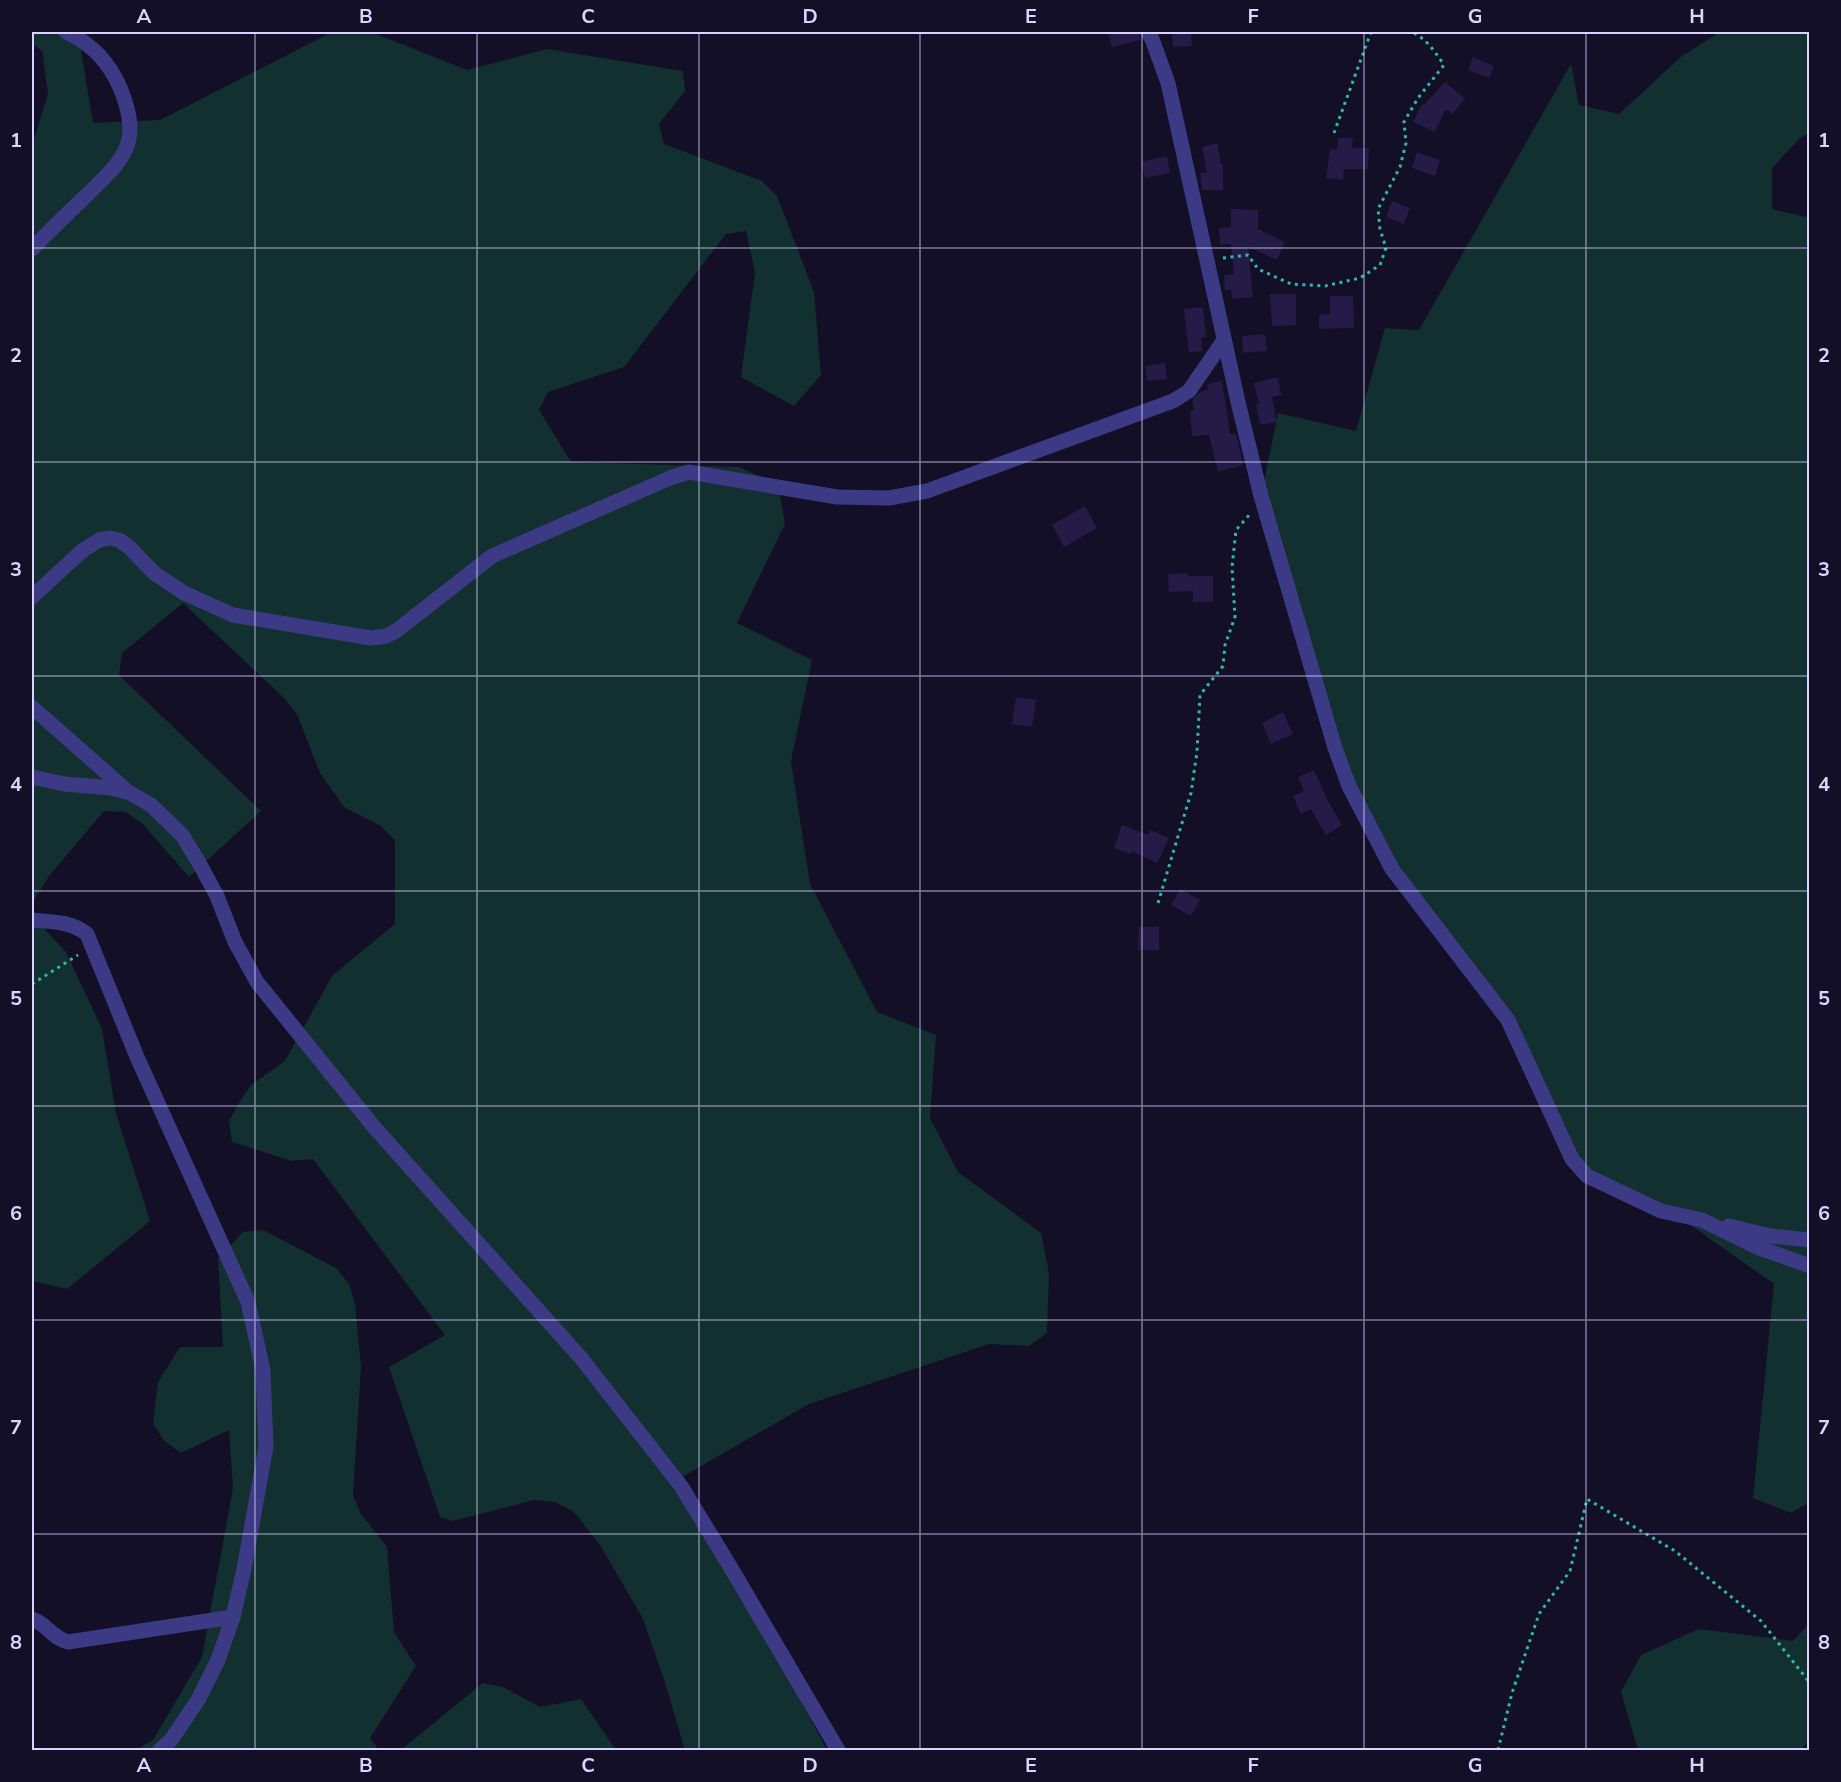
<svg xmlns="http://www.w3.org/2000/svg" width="1841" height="1782" viewBox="0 0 1841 1782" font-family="'Nunito Sans',sans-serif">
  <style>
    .green { fill: #12302f }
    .building { fill: #241b47 }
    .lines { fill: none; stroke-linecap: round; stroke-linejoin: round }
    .path { stroke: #2fb8b0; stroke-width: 3; stroke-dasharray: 3 4.5; stroke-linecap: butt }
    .minor { stroke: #3d3a85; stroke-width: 15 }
    .grid { fill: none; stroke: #d9d4ff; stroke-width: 1.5; stroke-opacity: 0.55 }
    .neatline { fill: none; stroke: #d9d4ff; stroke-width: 2 }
    .grid-label { font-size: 20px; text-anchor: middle; font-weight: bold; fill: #d9d4ff }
  </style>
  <rect width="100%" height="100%" fill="#130f26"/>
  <!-- green -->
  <g class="green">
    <path d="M32,32H78L93,123L160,120L332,32H371L467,70L547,49L683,71L685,91L659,124L664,144L762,181L777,196L814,292L821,375L794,406L741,377L755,272L746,231L726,234L624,367L548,392L539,410L571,462L739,467L778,484L785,524L737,623L812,660L791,761L810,884L877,1012L936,1035L930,1118L958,1172L1041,1233L1049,1273L1047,1333L1029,1346L989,1344L809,1404L682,1477L827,1750H685L663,1676L642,1617L600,1545L574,1512L555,1502L534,1500L453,1521L440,1517L389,1367L445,1335L313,1159L292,1161L232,1142L229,1121L239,1103L251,1085L285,1061L332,976L395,924V841L381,826L344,807L320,773L297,714L284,698L183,603L122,653L119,675L261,811L189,877L143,824L126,812L104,811L49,876L32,904V146L48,93L42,51L32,44Z"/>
    <path d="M1720,32H1809V133L1800,138L1772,168V209L1810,218V1502L1791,1513L1753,1498L1774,1284L1692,1226L1587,1176L1508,1020L1392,869L1349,786L1261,496L1278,413L1356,431L1385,328L1419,330L1571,64L1579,105L1619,114L1682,56Z"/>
    <path d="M32,916L66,952L102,1029L116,1113L150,1221L67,1289L32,1281Z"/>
    <path d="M263,1230L336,1268L349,1284L355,1304L361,1367L353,1495L361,1514L387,1547L394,1632L416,1666L370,1738L379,1750H136L153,1740L202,1657L233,1488L229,1430L181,1453L164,1441L153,1423L158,1382L180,1347H223L218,1259L243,1232Z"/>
    <path d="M1809,1624V1741L1800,1750H1638L1621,1692L1641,1655L1699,1629L1793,1641Z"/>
    <path d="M483,1683L503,1687L540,1707L581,1699L616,1750H396L402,1749Z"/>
  </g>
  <!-- building -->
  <g class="building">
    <path d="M1108,32H1138L1141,40L1112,47Z"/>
    <path d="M1191,32L1192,46L1173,47L1172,33Z"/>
    <path d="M1473,57L1494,66L1489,78L1468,70Z"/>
    <path d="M1445,82L1465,99L1452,114L1446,109L1435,132L1413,122L1422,104L1424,105Z"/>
    <path d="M1338,138H1353L1352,148H1369L1368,169H1344L1343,180L1326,178L1330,149L1337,150Z"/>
    <path d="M1217,143L1221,164H1223V190H1202L1200,173H1207L1202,147Z"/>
    <path d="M1417,152L1440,160L1435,176L1412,168Z"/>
    <path d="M1167,156L1170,173L1145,178L1141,162Z"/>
    <path d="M1392,201L1410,208L1404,224L1386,217Z"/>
    <path d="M1231,209L1258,210V229L1285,242L1277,260L1248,247L1253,297L1232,299L1231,290H1225L1224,275L1234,274L1231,244H1220L1219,228L1231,227Z"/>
    <path d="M1270,294H1296V325L1272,326Z"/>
    <path d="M1330,296H1353L1354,328L1319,329V315L1330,314Z"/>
    <path d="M1203,307L1206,337L1201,338L1202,351L1189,353L1184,309Z"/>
    <path d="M1265,334L1267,351L1243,353L1242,336Z"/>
    <path d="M1165,363L1167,379L1147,381L1145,366Z"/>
    <path d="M1277,377L1282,395L1272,397L1277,422L1260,425L1256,404H1259L1254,383Z"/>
    <path d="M1222,381L1230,434L1236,433L1243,465L1218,472L1209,435L1192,436L1190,411L1194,410L1192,400L1200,392L1208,390L1207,384Z"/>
    <path d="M1085,506L1097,528L1064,547L1052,525Z"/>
    <path d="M1188,573V576H1213V602H1193V591L1169,592L1168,574Z"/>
    <path d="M1016,697L1036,700L1032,727L1012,724Z"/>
    <path d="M1283,712L1293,734L1271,744L1262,723Z"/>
    <path d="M1314,770L1328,801L1342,825L1326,835L1311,809L1301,814L1293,796L1304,791L1298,777Z"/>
    <path d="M1122,825L1148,835L1150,830L1169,838L1157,863L1132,851L1131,854L1114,848Z"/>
    <path d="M1180,889L1200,900L1191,916L1171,905Z"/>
    <path d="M1139,927H1159V950H1138Z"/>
  </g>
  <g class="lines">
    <!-- path -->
    <g class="path">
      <path d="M1334,133L1371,32"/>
      <path d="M1223,258L1248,255L1258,269L1291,284L1325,286L1360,278L1380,265L1386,248L1380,229L1378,209L1400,167L1406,143L1404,122L1418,98L1444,65C1435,52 1427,39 1412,32"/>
      <path d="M1158,903L1191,793L1197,752L1200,695L1223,666L1225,645L1235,617L1232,567L1236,530L1251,513"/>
      <path d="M32,984L78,955"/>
      <path d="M1498,1750L1512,1693L1539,1614L1570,1571L1587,1499L1675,1551L1761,1621L1810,1683"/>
    </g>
    <!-- minor -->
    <g class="minor">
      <path d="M1148,32L1152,39L1168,83L1238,402L1261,496L1335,748L1349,786L1392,869L1508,1020L1572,1159L1587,1176L1661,1211L1702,1220L1759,1248L1810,1266"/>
      <path d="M32,249C50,230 69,212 88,194C124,159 142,143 121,90C110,63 93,44 66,32"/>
      <path d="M32,597L82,551L99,540L110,538L119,540L129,547L154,573L184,593L233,615L371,638L386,636L396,631L492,556L670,478L689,472L837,497L889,498L927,491L1173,401L1189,391L1224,340"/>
      <path d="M32,707L126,790"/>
      <path d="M32,777L64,784L112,788L130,793L151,805L182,835L198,861L217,896L235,942L257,982L374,1127L581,1358L681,1486L731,1568L838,1750"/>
      <path d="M32,920C51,922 71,921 87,934L137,1057L248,1302L263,1370L266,1447L244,1569L233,1617L218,1660L198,1700L171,1740L160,1750"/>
      <path d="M1729,1226L1770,1236L1810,1240"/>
      <path d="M32,1619C46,1623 52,1638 68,1642L233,1617"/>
    </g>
  </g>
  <!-- grid -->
  <path class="grid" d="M255,32V1750M477,32V1750M699,32V1750M920,32V1750M1142,32V1750M1364,32V1750M1586,32V1750M32,248H1810M32,462H1810M32,676H1810M32,891H1810M32,1106H1810M32,1320H1810M32,1534H1810"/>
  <!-- border -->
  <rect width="1841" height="1782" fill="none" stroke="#130f26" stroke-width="66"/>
  <rect x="33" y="33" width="1775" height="1716" class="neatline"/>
  <g class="grid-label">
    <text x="144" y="23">A</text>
    <text x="366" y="23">B</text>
    <text x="588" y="23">C</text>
    <text x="810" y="23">D</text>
    <text x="1031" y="23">E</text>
    <text x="1253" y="23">F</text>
    <text x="1475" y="23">G</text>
    <text x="1697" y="23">H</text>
    <text x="16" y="147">1</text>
    <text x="1824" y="147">1</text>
    <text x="16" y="362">2</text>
    <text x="1824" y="362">2</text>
    <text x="16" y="576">3</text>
    <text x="1824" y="576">3</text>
    <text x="16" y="791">4</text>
    <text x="1824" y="791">4</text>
    <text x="16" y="1005">5</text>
    <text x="1824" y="1005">5</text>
    <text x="16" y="1220">6</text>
    <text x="1824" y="1220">6</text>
    <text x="16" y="1434">7</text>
    <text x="1824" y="1434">7</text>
    <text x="16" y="1649">8</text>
    <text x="1824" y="1649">8</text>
    <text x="144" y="1772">A</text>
    <text x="366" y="1772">B</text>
    <text x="588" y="1772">C</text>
    <text x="810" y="1772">D</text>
    <text x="1031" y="1772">E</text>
    <text x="1253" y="1772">F</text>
    <text x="1475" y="1772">G</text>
    <text x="1697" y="1772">H</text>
  </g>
</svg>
